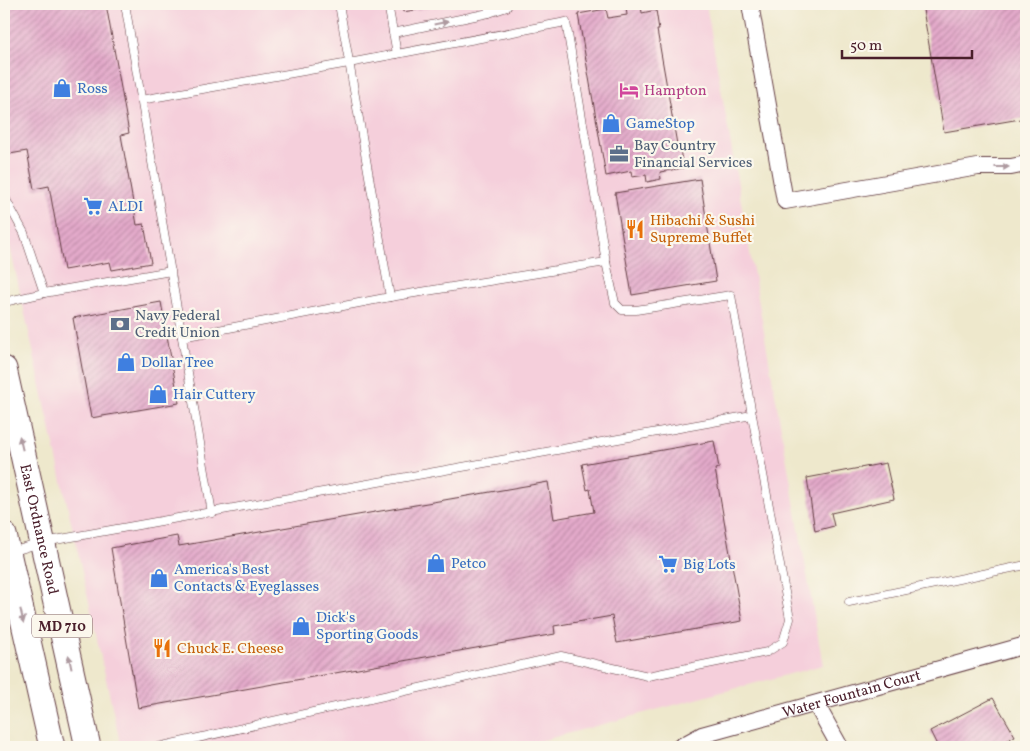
<svg xmlns="http://www.w3.org/2000/svg" width="1030" height="751" viewBox="0 0 1030 751" font-family="Vollkorn,serif">
  <style>
    .built { fill: #f5cfdb }
    .building { fill: url(#building-hatch) }
    .lines { fill: none; stroke-linecap: round; stroke-linejoin: round }
    .service-casing { stroke: #633d43; stroke-width: 9 }
    .minor-casing { stroke: #633d43; stroke-width: 18 }
    .primary-casing { stroke: #633d43; stroke-width: 27 }
    .service { stroke: #fff; stroke-width: 8 }
    .minor { stroke: #fff; stroke-width: 16 }
    .primary { stroke: #fff; stroke-width: 25 }
    .oneway { fill: #ae9aa0 }
    .labels { text-anchor: middle; stroke-width: 4.5; stroke-linejoin: round; paint-order: stroke }
    .shield { fill: #fbf7ec; stroke: #7f6065; stroke-width: 1 }
    .shield-label { font-size: 14px; font-weight: bold; fill: #4a1f2b }
    .shop-label { font-size: 15px; fill: #366cbe; stroke: #fbf7ec; text-anchor: start }
    .hotel-label { font-size: 15px; fill: #b23c85; stroke: #fbf7ec; text-anchor: start }
    .service-label { font-size: 15px; fill: #4e5e75; stroke: #fbf7ec; text-anchor: start }
    .food-label { font-size: 15px; fill: #c56008; stroke: #fbf7ec; text-anchor: start }
    .street-label { font-size: 15px; fill: #4a1f2b; stroke: #fbf7ec }
  </style>
  <defs>
    <pattern id="building-hatch" width="6" height="6" patternUnits="userSpaceOnUse" patternTransform="scale(1.25)"><rect width="6" height="6" fill="#e4aacb"/><path d="M-1 1l2-2M0 6l6-6M5 7l2-2" fill="none" stroke="#bb8aa5"/></pattern>
  </defs>
  <rect width="100%" height="100%" fill="#fbf7ec"/>
  <filter id="ink" filterUnits="userSpaceOnUse"><feTurbulence type="fractalNoise" baseFrequency=".02" numOctaves="2"/><feDisplacementMap in="SourceGraphic" scale="10" xChannelSelector="R" yChannelSelector="G"/><feConvolveMatrix kernelMatrix="1 2 1 2 8 2 1 2 1" color-interpolation-filters="sRGB"/></filter>
  <filter id="wash" filterUnits="userSpaceOnUse"><feTurbulence type="fractalNoise" baseFrequency=".0096" numOctaves="4" result="noise"/><feDisplacementMap in="SourceGraphic" scale="20" xChannelSelector="R" yChannelSelector="G"/><feGaussianBlur stdDeviation="1.12" result="paint"/><feColorMatrix in="noise" values="0 0 0 0 0 0 0 0 0 0 0 0 0 0 0 0 0 1.4 0 .05"/><feComposite in="paint" operator="in"/></filter>
  <g filter="url(#wash)">
    <rect width="100%" height="100%" fill="#eee8cc"/>
    <!-- built -->
    <path class="built" d="M4,4H706L823,665L518,747H121L4,220Z"/>
    <g id="blocks">
      <!-- building -->
      <g class="building">
        <path d="M4,4H106L129,133L121,135L137,225L144,224L151,263L112,270L110,262L64,270L49,186L34,189L27,151L4,155Z"/>
        <path d="M402,4H444V5L403,12Z"/>
        <path d="M922,4H1026V118L944,132Z"/>
        <path d="M641,6L642,13L656,10L659,30H657L678,150L680,149L683,168L660,172L661,179L647,182L646,175L632,177L631,171L606,176L578,14L606,9L608,18L627,15L626,8Z"/>
        <path d="M700,179L716,281L632,295L615,193Z"/>
        <path d="M161,302L179,403L91,418L73,318Z"/>
        <path d="M714,441L719,468L715,469L742,621L617,643L612,616L554,626L555,634L138,708L111,548L177,536L179,546L548,482L554,519L594,512L590,489L587,490L582,464Z"/>
        <path d="M886,463L894,499L831,513L834,526L815,531L807,478Z"/>
        <path d="M993,698L1015,736L995,747H938L930,731Z"/>
      </g>
    </g>
  </g>
  <g filter="url(#ink)">
    <use href="#blocks" fill-opacity="0" stroke="#633d43" stroke-width="1"/>
    <g class="lines">
      <!-- service casing -->
      <g class="service-casing">
        <g id="service">
          <path d="M125,4L212,513"/>
          <path d="M339,4L390,297"/>
          <path d="M388,4L397,54"/>
          <path d="M489,13L507,7V4"/>
          <path d="M393,33L489,13L488,4"/>
          <path d="M141,100L349,63L566,22L606,262L615,303L622,310H636L731,295L752,415L790,619L783,642L767,652L648,676L561,656L158,747"/>
          <path d="M4,196L24,233L44,293"/>
          <path d="M4,302L44,293L171,271"/>
          <path d="M182,337L390,297L606,262"/>
          <path d="M11,552L44,542L752,415"/>
          <path d="M849,602L1026,565"/>
        </g>
      </g>
      <!-- minor casing -->
      <g class="minor-casing">
        <g id="minor">
          <path d="M750,4L785,201L978,167H1011L1026,164"/>
          <path d="M816,704L840,747"/>
          <path id="s1" d="M680,747L702,735L1026,645"/>
        </g>
      </g>
      <!-- primary casing -->
      <g class="primary-casing">
        <g id="primary">
          <path id="s2" d="M4,369L88,747"/>
          <path d="M4,535L52,747"/>
        </g>
      </g>
      <!-- service -->
      <use href="#service" class="service"/>
      <!-- minor -->
      <use href="#minor" class="minor"/>
      <!-- primary -->
      <use href="#primary" class="primary"/>
    </g>
    <!-- one-way arrows -->
    <defs><path id="oneway-solid" d="M-6-.8H1V-3.2L6.5 0L1 3.2V.8H-6Z" transform="scale(1.25)"/></defs>
    <g class="oneway">
      <use href="#oneway-solid" transform="translate(441 23) rotate(-12)"/>
      <use href="#oneway-solid" transform="translate(1002 167)"/>
      <use href="#oneway-solid" transform="translate(21 443) rotate(-103)"/>
      <use href="#oneway-solid" transform="translate(22 616) rotate(77)"/>
      <use href="#oneway-solid" transform="translate(70 662) rotate(-102)"/>
    </g>
  </g>
  <!-- icons -->
  <defs>
    <g id="shop-bare" transform="scale(1.5)"><path d="M-5-2.5h2.3a2.7 3.5 0 0 1 5.4 0H5L5.5 6h-11ZM-1.5-2.5h3a1.5 2.3 0 0 0-3 0Z" fill="#3f7fe0" stroke="#fbf7ec" stroke-width="2.5" paint-order="stroke"/></g>
    <g id="hotel-bare" transform="scale(1.5)"><path d="M-6-4.5h1.5V1H6V5H4.5V3h-9V5H-6ZM-4 0a1.8 1.8 0 1 1 3.6 0ZM.5 0V-2.5h3Q6-2.5 6 0Z" fill="#d1479c" stroke="#fbf7ec" stroke-width="2.5" paint-order="stroke"/></g>
    <g id="office-bare" transform="scale(1.5)"><path d="M-6-3h4V-5.5h4V-3h4V5H-6ZM-1-4.5V-3h2v-1.5ZM-6 0V1H6V0Z" fill="#5c6f8a" stroke="#fbf7ec" stroke-width="2.5" paint-order="stroke"/></g>
    <g id="supermarket-bare" transform="scale(1.5)"><path d="M-6-5.5h2.5l.6 2H6L4.5 2H-2.5L-4.4-4H-6ZM-1.5 3.2a1.3 1.3 0 1 0 .1 0ZM3 3.2a1.3 1.3 0 1 0 .1 0Z" fill="#3f7fe0" stroke="#fbf7ec" stroke-width="2.5" paint-order="stroke"/></g>
    <g id="restaurant-bare" transform="scale(1.5)"><path d="M-5-6h1v4h1v-4h1v4h1v-4h1v5L-1.5 .5V6h-2V.5L-5-1ZM5-6V6H3V1.5H1.5Q1.5-4 5-6Z" fill="#e8710a" stroke="#fbf7ec" stroke-width="2.5" paint-order="stroke"/></g>
    <g id="bank-bare" transform="scale(1.5)"><path d="M-6-4H6V4H-6ZM0-2.3a2.3 2.3 0 1 0 0 4.6a2.3 2.3 0 1 0 0-4.6Z" fill="#5c6f8a" stroke="#fbf7ec" stroke-width="2.5" paint-order="stroke"/></g>
  </defs>
  <g fill-rule="evenodd">
    <use href="#shop-bare" x="62" y="88"/>
    <use href="#hotel-bare" x="629" y="90"/>
    <use href="#shop-bare" x="611" y="123"/>
    <use href="#office-bare" x="619" y="154"/>
    <use href="#supermarket-bare" x="93" y="206"/>
    <use href="#restaurant-bare" x="635" y="229"/>
    <use href="#bank-bare" x="120" y="324"/>
    <use href="#shop-bare" x="126" y="362"/>
    <use href="#shop-bare" x="158" y="394"/>
    <use href="#shop-bare" x="436" y="563"/>
    <use href="#supermarket-bare" x="668" y="564"/>
    <use href="#shop-bare" x="159" y="578"/>
    <use href="#shop-bare" x="301" y="626"/>
    <use href="#restaurant-bare" x="162" y="648"/>
  </g>
  <g class="labels">
    <!-- shield labels -->
    <rect class="shield" x="32" y="614.5" width="60" height="23" rx="4"/>
    <g class="shield-label">
      <text x="62" y="631">MD 710</text>
    </g>
    <!-- shop labels -->
    <g class="shop-label">
      <text x="77" y="93">Ross</text>
      <text x="626" y="128">GameStop</text>
      <text x="108" y="211">ALDI</text>
      <text x="141" y="367">Dollar Tree</text>
      <text x="173" y="399">Hair Cuttery</text>
      <text x="451" y="568">Petco</text>
      <text x="683" y="569">Big Lots</text>
      <text x="174" y="574">America's Best<tspan x="174" dy="17">Contacts &amp; Eyeglasses</tspan></text>
      <text x="316" y="622">Dick's<tspan x="316" dy="17">Sporting Goods</tspan></text>
    </g>
    <!-- hotel labels -->
    <g class="hotel-label">
      <text x="644" y="95">Hampton</text>
    </g>
    <!-- service labels -->
    <g class="service-label">
      <text x="634" y="150">Bay Country<tspan x="634" dy="17">Financial Services</tspan></text>
      <text x="135" y="320">Navy Federal<tspan x="135" dy="17">Credit Union</tspan></text>
    </g>
    <!-- food labels -->
    <g class="food-label">
      <text x="650" y="225">Hibachi &amp; Sushi<tspan x="650" dy="17">Supreme Buffet</tspan></text>
      <text x="177" y="653">Chuck E. Cheese</text>
    </g>
    <!-- street labels -->
    <g class="street-label">
      <text dy="5" stroke="none"><textPath href="#s2" startOffset="164">East Ordnance Road</textPath></text>
      <text dy="5" stroke="none"><textPath href="#s1" startOffset="180">Water Fountain Court</textPath></text>
    </g>
  </g>
  <!-- margin -->
  <rect width="1030" height="751" fill="none" stroke="#fbf7ec" stroke-width="20"/>
  <!-- scale -->
  <path d="M842 50v8h130v-8" fill="none" stroke="#4a1f2b" stroke-width="2.5"/>
  <text x="850" y="50" font-size="15" fill="#4a1f2b" stroke="#fbf7ec" stroke-width="4" paint-order="stroke">50 m</text>
</svg>
